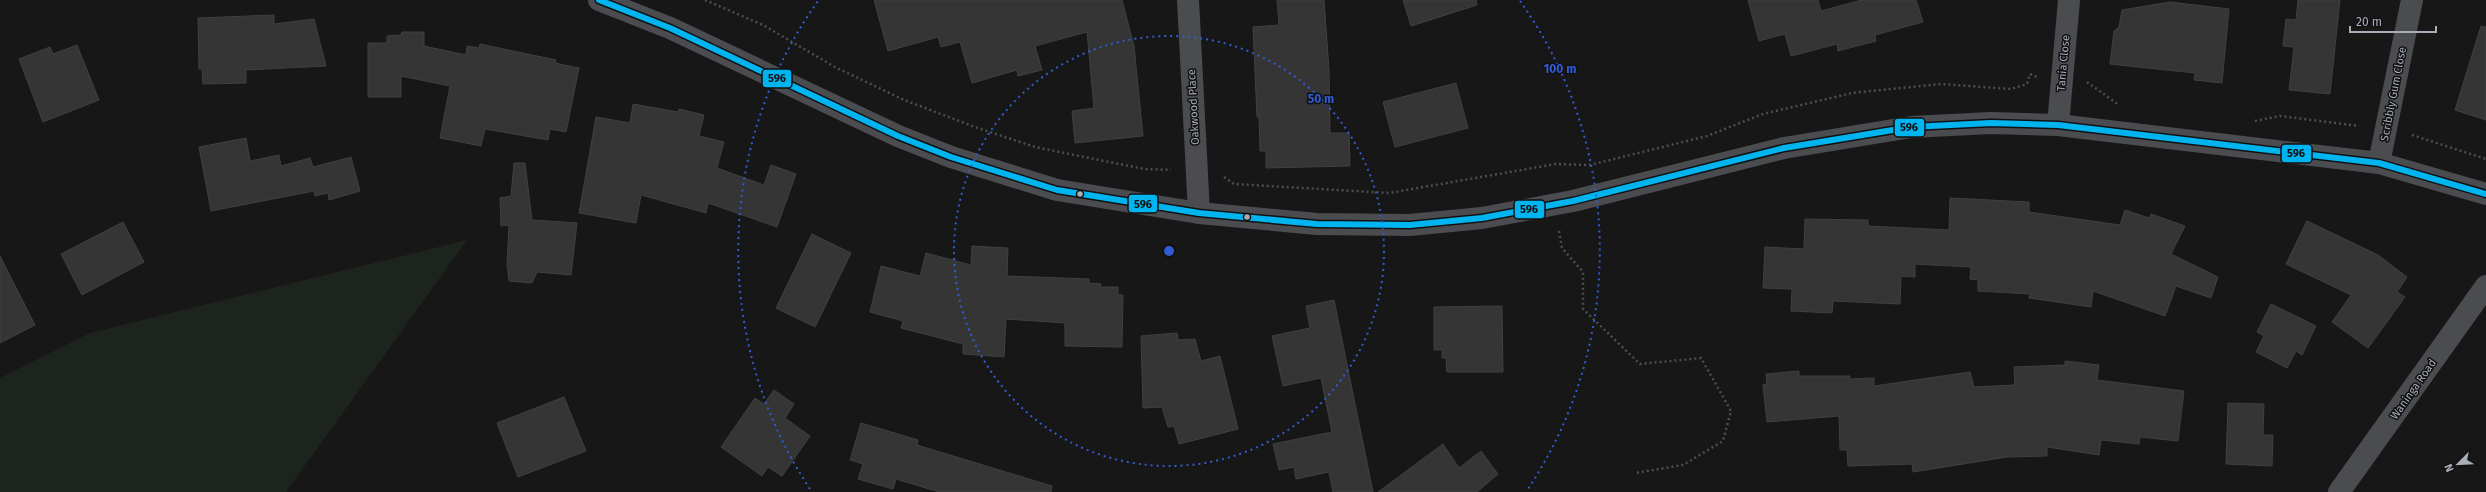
<svg xmlns="http://www.w3.org/2000/svg" width="2486" height="492" viewBox="0 0 2486 492" font-family="'Fira Sans',sans-serif">
  <style>
    .green { fill: #1d241e }
    .building { fill: #353536; stroke: #3f4043 }
    .lines { fill: none; stroke-linecap: round; stroke-linejoin: round }
    .path { stroke: #4d4e52; stroke-width: 2.5; stroke-dasharray: 2 3; stroke-linecap: butt }
    .street { stroke: #4b4c50; stroke-width: 22 }
    .bus-1-casing { stroke: #111113; stroke-width: 9 }
    .bus-1 { stroke: #00b5ef; stroke-width: 6 }
    .ring { fill: none; stroke: #325cd3; stroke-width: 2; stroke-dasharray: 2 4 }
    .bus-dot { fill: #a8adb8; stroke: #111113; stroke-width: 1.5 }
    .labels { text-anchor: middle; stroke-width: 3; stroke-linejoin: round; paint-order: stroke }
    .street-label { font-size: 11px; fill: #a8adb8; stroke: #111113 }
    .centre { fill: #325cd3; stroke: #111113; stroke-width: 2 }
    .ring-label { font-size: 12px; text-anchor: middle; font-weight: bold; fill: #325cd3; stroke: #111113; stroke-width: 3; stroke-linejoin: round; paint-order: stroke }
    .line-badge { stroke: #111113; stroke-width: 1.5 }
    .pale-badge-label { font-size: 11px; text-anchor: middle; font-weight: bold; fill: #111 }
  </style>
  <rect width="100%" height="100%" fill="#171717"/>
  <!-- green -->
  <path class="green" d="M467,240L286,492H0V378L90,333Z"/>
  <!-- building -->
  <g class="building">
    <path d="M874,0H1122L1134,46L1143,136L1075,143L1072,111L1094,108L1087,32L1035,46L1042,70L1018,76L1017,70L972,83L960,42L941,47L938,37L888,51Z"/>
    <path d="M1277,0H1324L1329,70L1330,133H1349L1350,166L1266,168V151H1260L1259,117H1257L1253,27L1279,25Z"/>
    <path d="M1403,0H1476L1477,5L1411,26Z"/>
    <path d="M1748,0H1818L1821,11L1862,0H1916L1923,22L1875,35L1876,41L1838,51L1837,44L1791,56L1785,34L1759,41Z"/>
    <path d="M2298,0H2340L2330,94L2289,90L2294,47L2283,46L2286,19L2296,20Z"/>
    <path d="M2170,2L2229,9L2222,83L2194,80L2195,73L2110,64L2114,31L2119,27L2122,10Z"/>
    <path d="M274,15V24L314,19L326,66L246,70V83L203,84L202,69H199L198,18Z"/>
    <path d="M2481,26L2486,27V120L2455,110Z"/>
    <path d="M402,32H424V46L466,55L467,46L479,48L480,44L556,60L555,63L579,68L566,132L550,129L548,140L485,129L481,146L440,138L450,86L401,76V97H368V43H387V36L401,35Z"/>
    <path d="M77,45L99,100L43,122L19,59L50,47L53,54Z"/>
    <path d="M1456,83L1468,128L1395,147L1383,102Z"/>
    <path d="M633,104L678,112L679,109L704,115L699,136L724,142L717,168L764,185L771,165L796,174L777,227L708,203L706,213L641,195L636,223L579,213L596,117L630,123Z"/>
    <path d="M246,138L250,161L279,155L281,166L310,158L313,167L351,157L360,191L329,200L328,193L315,196L314,191L211,211L199,147Z"/>
    <path d="M514,163H525L532,220L577,223L571,275L537,272L532,283L509,281L507,264L509,225L501,226L500,198L511,196Z"/>
    <path d="M1950,198L2029,202V212L2120,225L2125,210L2149,218L2151,214L2185,226L2171,254L2218,277L2211,298L2176,286L2165,316L2093,291L2091,307L2029,298L2030,294L1978,291V280L1970,279L1971,267L1915,264V277L1901,276L1900,304L1833,301L1832,313L1791,311L1792,289L1763,288L1765,247L1804,249L1805,219L1868,220V226L1949,230Z"/>
    <path d="M2307,221L2378,255L2407,277L2397,292L2405,297L2368,348L2332,322L2351,295L2286,264Z"/>
    <path d="M123,222L144,262L82,295L61,254Z"/>
    <path d="M812,234L851,253L815,327L776,308Z"/>
    <path d="M972,246L1008,248L1007,276L1089,279V283L1101,284L1100,287H1118V295H1123L1122,347L1065,346V323L1006,319L1004,357L963,354V344L901,328L903,321L870,312L881,266L920,276L926,253L971,265Z"/>
    <path d="M0,256L35,325L0,343Z"/>
    <path d="M1334,300L1352,389L1373,492H1333L1329,472L1296,479L1294,467L1279,470L1273,444L1332,432L1321,378L1283,386L1272,336L1310,328L1306,306Z"/>
    <path d="M2271,304L2316,326L2302,355L2296,351L2287,368L2256,352L2264,336L2257,332Z"/>
    <path d="M1502,306L1503,372H1447L1446,358H1442V350H1434V307Z"/>
    <path d="M1177,333L1178,340L1195,339L1201,361L1220,356L1238,429L1179,444L1174,426L1168,427L1162,407L1143,408L1141,336Z"/>
    <path d="M2065,361L2099,365L2097,380L2184,391L2178,441L2140,437L2139,444L2101,440L2099,455L2047,447V456L2007,457L1913,472L1912,464L1848,466L1847,450H1840L1839,416L1767,422L1763,385L1767,384L1766,374L1799,371V376H1850V379L1874,378V386L1970,372L1974,387L2015,385L2014,367L2065,365Z"/>
    <path d="M774,390L794,404L785,418L810,436L782,476L768,467L762,476L721,447L755,398L764,404Z"/>
    <path d="M564,397L586,451L518,477L497,423Z"/>
    <path d="M2228,403L2264,404L2263,435H2273L2272,466L2226,464Z"/>
    <path d="M861,423L918,440L917,445L1052,486L1051,492H939L896,479L893,489L858,479L863,464L850,460Z"/>
    <path d="M1443,444L1459,468L1481,451L1498,474L1477,492H1378Z"/>
  </g>
  <g class="lines">
    <!-- path -->
    <g class="path">
      <path d="M705,0L763,25L835,67L904,100L975,127L1035,147L1144,169L1171,170"/>
      <path d="M2087,82L2119,105"/>
      <path d="M2255,121L2280,116L2359,126"/>
      <path d="M2412,135L2486,159"/>
      <path d="M1224,177L1234,184L1389,193L1556,164L1590,165L1707,136L1763,114L1852,93L1941,84L2011,89L2027,84L2030,74L2037,77"/>
      <path d="M1559,231L1562,248L1583,272V309L1640,364L1701,358L1731,411L1723,441L1683,465L1635,473"/>
    </g>
    <!-- street -->
    <g class="street">
      <path d="M599,0L670,28L898,136L951,157L1057,190L1199,213L1317,224L1410,225L1482,218L1573,201L1784,148L1911,127L1991,123L2058,125L2379,163L2486,194"/>
      <path d="M1188,0L1199,213"/>
      <path d="M2058,125L2069,0"/>
      <path d="M2379,163L2412,0"/>
      <path d="M2339,492L2486,286"/>
    </g>
    <!-- bus-1 casing -->
    <g class="bus-1-casing">
      <path id="bus-1" d="M599,0L670,28L898,136L951,157L1057,190L1199,213L1317,224L1410,225L1482,218L1573,201L1784,148L1911,127L1991,123L2058,125L2379,163L2486,194"/>
    </g>
    <!-- bus-1 -->
    <use href="#bus-1" class="bus-1"/>
  </g>
  <!-- distance rings -->
  <g class="ring">
    <circle cx="1169" cy="251" r="215"/>
    <path d="M810 489A431 431 0 0 1 818 1M1520 1A431 431 0 0 1 1528 489"/>
  </g>
  <!-- markers -->
  <g class="bus-dot">
    <circle cx="1080" cy="194" r="3.5"/>
    <circle cx="1247" cy="217" r="3.5"/>
  </g>
  <g class="labels">
    <!-- street labels -->
    <g class="street-label">
      <text transform="translate(2063 63) rotate(-85)" y="4">Tania Close</text>
      <text transform="translate(2393 94) rotate(-79)" y="4">Scribbly Gum Close</text>
      <text transform="translate(1193 107) rotate(-93)" y="4">Oakwood Place</text>
      <text transform="translate(2413 389) rotate(-55)" y="4">Waninga Road</text>
    </g>
  </g>
  <circle cx="1169" cy="251" r="6" class="centre"/>
  <g class="ring-label">
    <text x="1560" y="73">100 m</text>
    <text x="1321" y="103">50 m</text>
  </g>
  <g class="line-badge">
    <rect x="762" y="69" width="30" height="19" rx="4" fill="#00b5ef"/>
    <rect x="1894" y="118" width="31" height="19" rx="4" fill="#00b5ef"/>
    <rect x="2281" y="144" width="31" height="19" rx="4" fill="#00b5ef"/>
    <rect x="1128" y="194" width="30" height="19" rx="4" fill="#00b5ef"/>
    <rect x="1514" y="200" width="31" height="19" rx="4" fill="#00b5ef"/>
  </g>
  <g class="pale-badge-label">
    <text x="777" y="82">596</text>
    <text x="1909" y="131">596</text>
    <text x="2296" y="157">596</text>
    <text x="1143" y="208">596</text>
    <text x="1529" y="213">596</text>
  </g>
  <!-- north arrow -->
  <g transform="translate(2458 464) rotate(246)" stroke="#111113" stroke-width="3" paint-order="stroke">
  <path d="M0-3L7 15L0 10L-7 15Z" fill="#a8adb8"/>
  <text y="-6" font-size="11" font-weight="bold" text-anchor="middle" fill="#a8adb8">N</text>
  </g>
  <!-- scale -->
  <path d="M2350 26v6h86v-6" fill="none" stroke="#a8adb8" stroke-width="2"/>
  <text x="2356" y="26" font-size="12" fill="#a8adb8" stroke="#111113" stroke-width="3" paint-order="stroke">20 m</text>
</svg>
